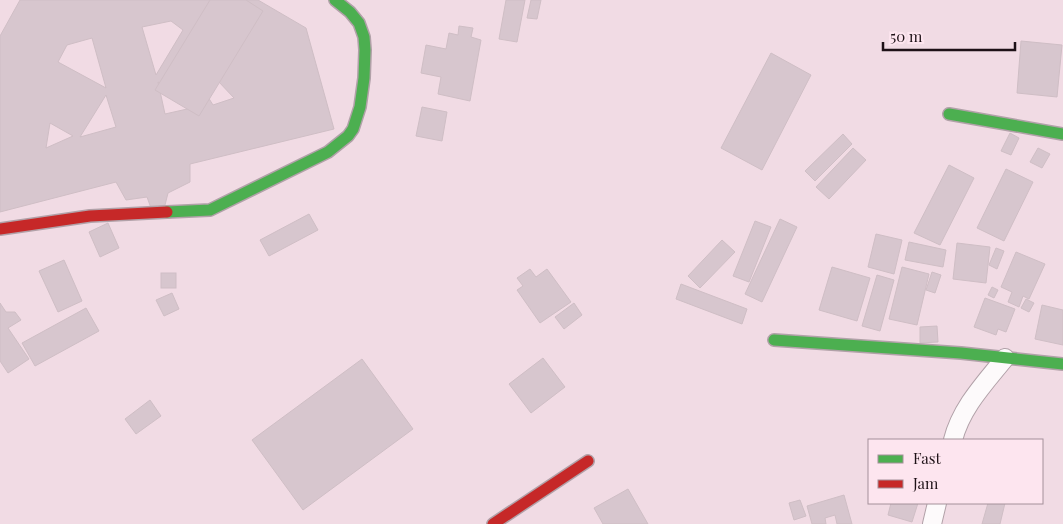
<svg xmlns="http://www.w3.org/2000/svg" width="1063" height="524" viewBox="0 0 1063 524" font-family="'Playfair Display',serif">
  <style>
    .building { fill: #d7c6ce; stroke: #cfbec5; fill-rule: evenodd }
    .lines { fill: none; stroke-linecap: round; stroke-linejoin: round }
    .street-casing { stroke: #b1a1a8; stroke-width: 20 }
    .fast-casing { stroke: #b1a1a8; stroke-width: 14 }
    .jam-casing { stroke: #b1a1a8; stroke-width: 14 }
    .street { stroke: #fdfafb; stroke-width: 18 }
    .fast { stroke: #4caf50; stroke-width: 11 }
    .jam { stroke: #c62828; stroke-width: 11 }
  </style>
  <rect width="100%" height="100%" fill="#f1dbe4"/>
  <!-- building -->
  <g class="building">
    <path d="M20,0H258L306,28L334,129L190,164V182L168,193L165,205L151,208L147,197L126,200L116,182L0,212V36ZM171,21L183,30L156,75L142,27ZM92,38L106,88L58,62L67,45ZM218,81L234,98L213,105L208,97ZM158,82L196,107L165,114ZM106,95L116,127L80,137ZM50,123L73,136L46,148Z"/>
    <path d="M210,0H246L263,11L199,116L155,90Z"/>
    <path d="M506,0H525L517,42L499,39Z"/>
    <path d="M531,0H541L537,19L527,18Z"/>
    <path d="M459,26L473,28L471,37L481,40L470,101L438,94L441,77L421,73L426,45L446,49L449,33L458,35Z"/>
    <path d="M1021,41L1062,45L1057,97L1017,93Z"/>
    <path d="M771,53L811,75L762,170L721,148Z"/>
    <path d="M422,107L447,112L442,141L416,136Z"/>
    <path d="M1010,133L1019,138L1011,155L1001,151Z"/>
    <path d="M843,134L852,144L815,181L805,171Z"/>
    <path d="M853,148L866,160L829,199L816,187Z"/>
    <path d="M1038,148L1050,154L1042,168L1030,162Z"/>
    <path d="M949,165L974,178L940,245L914,233Z"/>
    <path d="M1006,169L1033,182L1004,241L977,228Z"/>
    <path d="M309,214L318,230L269,256L260,240Z"/>
    <path d="M780,219L797,227L762,302L745,294Z"/>
    <path d="M755,221L771,227L749,282L733,276Z"/>
    <path d="M108,223L119,248L100,257L89,232Z"/>
    <path d="M876,234L902,240L894,274L868,267Z"/>
    <path d="M722,240L735,252L700,288L688,276Z"/>
    <path d="M909,242L946,250L943,267L905,260Z"/>
    <path d="M957,243L990,247L986,283L953,279Z"/>
    <path d="M996,248L1004,251L997,269L989,265Z"/>
    <path d="M1016,252L1045,264L1029,299L1023,296L1019,307L1008,302L1012,292L1001,287Z"/>
    <path d="M64,260L82,301L58,312L39,271Z"/>
    <path d="M832,267L870,278L857,321L819,310Z"/>
    <path d="M902,267L929,274L917,325L889,319Z"/>
    <path d="M530,269L536,277L547,269L571,302L540,323L517,290L523,286L517,278Z"/>
    <path d="M932,272L941,275L935,293L926,290Z"/>
    <rect x="161" y="273" width="15" height="15"/>
    <path d="M877,275L894,280L880,331L862,326Z"/>
    <path d="M681,284L747,309L742,324L676,299Z"/>
    <path d="M992,287L998,290L994,298L988,295Z"/>
    <path d="M172,293L179,309L164,316L156,300Z"/>
    <path d="M985,298L1015,309L1006,332L998,329L996,335L974,327Z"/>
    <path d="M1026,299L1034,303L1029,312L1021,308Z"/>
    <path d="M0,303L6,312H15L21,320L8,328L29,359L8,373L0,361Z"/>
    <path d="M574,303L582,315L564,329L555,317Z"/>
    <path d="M1042,305L1063,310V345L1035,339Z"/>
    <path d="M86,308L99,331L35,366L22,343Z"/>
    <path d="M937,326L938,342L920,343V327Z"/>
    <path d="M543,358L565,387L531,413L509,384Z"/>
    <path d="M362,359L413,429L303,510L252,440Z"/>
    <path d="M150,400L161,416L136,434L125,419Z"/>
    <path d="M628,489L648,524H603L594,508Z"/>
    <path d="M844,495L852,524H837L835,515L825,518L826,524H812L807,506Z"/>
    <path d="M800,500L806,516L794,520L789,503Z"/>
    <path d="M891,503H918L912,522L888,515Z"/>
    <path d="M988,503H1005L1000,524H982Z"/>
  </g>
  <g class="lines">
    <!-- street casing -->
    <g class="street-casing">
      <g id="street">
        <path d="M953,440C961,408 984,384 1005,358"/>
        <path d="M932,524L937,503"/>
      </g>
    </g>
    <!-- fast casing -->
    <g class="fast-casing">
      <g id="fast">
        <path d="M949,114L1063,134"/>
        <path d="M167,212L210,210L328,152L348,136L353,129L360,107L364,78L365,50L364,37L359,23L350,12L335,0"/>
        <path d="M774,340L961,353L1063,364"/>
      </g>
    </g>
    <!-- jam casing -->
    <g class="jam-casing">
      <g id="jam">
        <path d="M0,229L90,216L167,212"/>
        <path d="M493,524L588,461"/>
      </g>
    </g>
    <!-- street -->
    <use href="#street" class="street"/>
    <!-- fast -->
    <use href="#fast" class="fast"/>
    <!-- jam -->
    <use href="#jam" class="jam"/>
  </g>
  <!-- legend -->
  <rect x="868" y="439" width="175" height="65" fill="#fde5ef" stroke="#a49099"/>
  <rect x="878" y="455" width="25" height="8" fill="#4caf50" stroke="#a49099"/>
  <text x="913" y="464" font-size="15" fill="#1e1117">Fast</text>
  <rect x="878" y="480" width="25" height="8" fill="#c62828" stroke="#a49099"/>
  <text x="913" y="489" font-size="15" fill="#1e1117">Jam</text>
  <!-- scale -->
  <path d="M883 42v8h132v-8" fill="none" stroke="#1e1117" stroke-width="2.5"/>
  <text x="890" y="42" font-size="15" fill="#1e1117" stroke="#fde5ef" stroke-width="4" paint-order="stroke">50 m</text>
</svg>
